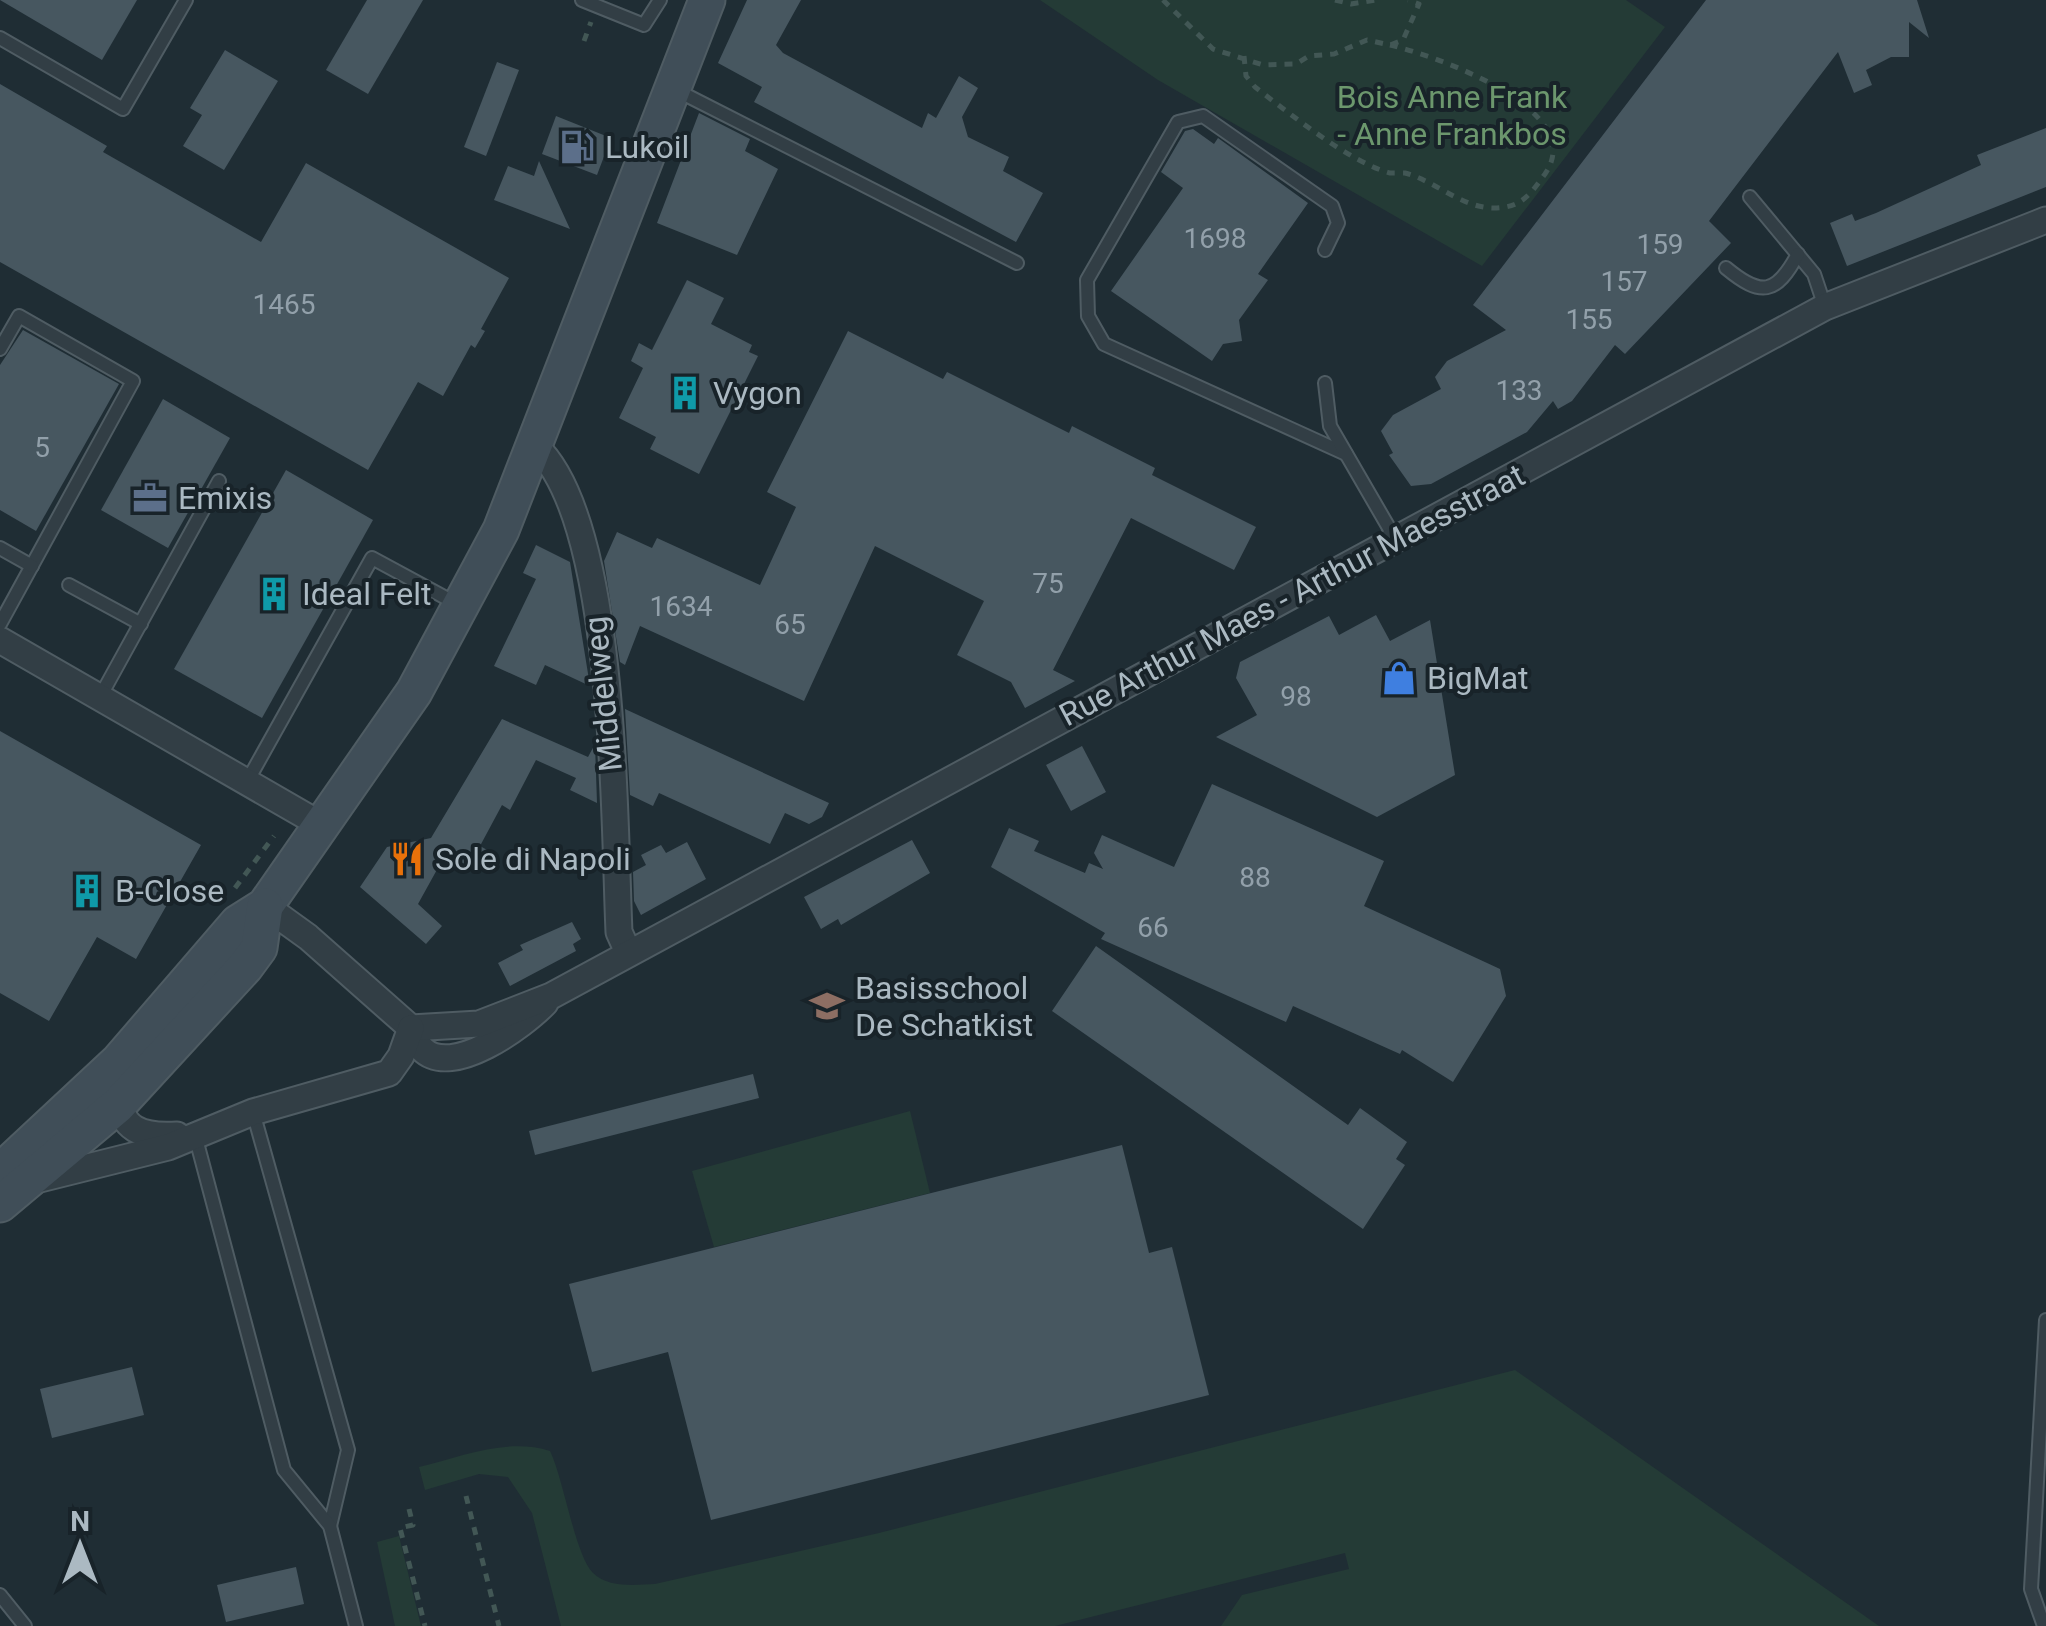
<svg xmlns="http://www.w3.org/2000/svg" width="2046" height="1626" viewBox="0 0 2046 1626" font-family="Roboto,sans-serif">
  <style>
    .green { fill: #243b36 }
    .building { fill: #475760 }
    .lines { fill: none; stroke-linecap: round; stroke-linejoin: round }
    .lane-casing { stroke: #4f5c63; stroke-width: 16 }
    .street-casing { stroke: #4f5c63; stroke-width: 29 }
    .secondary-casing { stroke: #4f5c63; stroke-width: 39 }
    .path { stroke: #425755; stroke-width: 5; stroke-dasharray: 8 8; stroke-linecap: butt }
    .lane { stroke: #323e45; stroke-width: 12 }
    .street { stroke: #323e45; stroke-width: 25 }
    .secondary { stroke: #404e58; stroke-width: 35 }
    .labels { text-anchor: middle; stroke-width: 8; stroke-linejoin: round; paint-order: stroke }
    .number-label { font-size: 28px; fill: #92a0aa }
    .park-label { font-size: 32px; fill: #6c976d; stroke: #182329 }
    .poi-label { font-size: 32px; fill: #abb9c2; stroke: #182329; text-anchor: start }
    .street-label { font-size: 32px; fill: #abb9c2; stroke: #182329 }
  </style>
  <rect width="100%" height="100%" fill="#1f2d34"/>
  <!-- green -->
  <g class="green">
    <path d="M1040,0H1626L1665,27L1482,266L1158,80Z"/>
    <path d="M910,1111L930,1193L714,1247L692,1171Z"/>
    <path d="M1515,1370L1879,1626H1221L1242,1595L1349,1569L1345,1553L1055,1626H561L532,1513L508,1477L479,1474L425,1490L419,1467C461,1457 507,1437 550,1451C564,1480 575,1555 593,1573C608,1588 635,1585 655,1584L879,1533Z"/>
    <path d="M399,1536L421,1626H395L377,1542Z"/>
  </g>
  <!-- building -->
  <g class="building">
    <path d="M0,0H137L102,60Z"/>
    <path d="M367,0H423L368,94L326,70Z"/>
    <path d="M747,0H801L776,45L783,53L922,128L928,113L936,118L959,76L978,88L962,117L968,137L1009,157L1003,171L1043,193L1016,242L754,102L762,87L718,63Z"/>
    <path d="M1706,0H1917L1929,38L1909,22V57H1891L1866,70L1872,85L1854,93L1838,52L1709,221L1731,243L1625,354L1615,345L1572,401L1558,409L1553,401L1527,432L1431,484L1411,486L1389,455L1393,453L1381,431L1393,415L1441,389L1435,377L1447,361L1506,330L1473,305Z"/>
    <path d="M225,50L278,81L224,170L183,146L202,115L190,108Z"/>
    <path d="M497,62L519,70L486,156L464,147Z"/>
    <path d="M0,84L107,146L103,152L261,242L306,163L509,278L481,329L485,331L475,348L471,345L443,396L418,382L368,470L0,262Z"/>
    <path d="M699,113L750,139L745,151L778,169L737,255L657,223Z"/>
    <path d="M556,116L611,138L597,175L542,154Z"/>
    <path d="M2046,128V187L1847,266L1830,223L1852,214L1855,221L1876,213L1981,165L1977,155Z"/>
    <path d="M1193,129L1214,144L1218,138L1308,203L1258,274L1268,280L1239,320L1242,341L1223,344L1212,361L1111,291L1183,188L1161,172L1185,131Z"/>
    <path d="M539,161L570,229L494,200L508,166L534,176Z"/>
    <path d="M687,280L724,298L711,324L752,345L749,352L758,356L699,474L650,449L656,437L619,418L643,368L631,361L639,343L652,350Z"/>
    <path d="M23,330L119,384L36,531L0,510V365Z"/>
    <path d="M848,331L943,379L947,372L1069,433L1072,426L1155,468L1152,475L1256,527L1234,570L1131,518L1053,670L1075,681L1025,708L1011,682L957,655L984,601L875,546L804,701L640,626L625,665L620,662L604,561L617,532L652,548L657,538L760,585L796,507L767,492Z"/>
    <path d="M163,399L230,438L168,548L101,510Z"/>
    <path d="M286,470L373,520L262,718L174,669Z"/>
    <path d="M536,545L570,562L590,686L545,665L536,685L494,666L536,579L523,573Z"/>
    <path d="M1376,615L1390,641L1430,620L1455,775L1377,817L1216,737L1257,715L1236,678L1240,662L1329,616L1339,635Z"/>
    <path d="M625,709L829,803L822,817L809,824L785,813L770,844L659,793L653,806L630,795Z"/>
    <path d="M502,719L588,757L595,744L597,803L570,790L576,778L536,760L510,810L502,805L480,846L489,851L477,872L461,862L439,866L418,904L442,926L426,944L360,887L387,847L431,838Z"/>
    <path d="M0,731L201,845L136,959L97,937L49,1021L0,993Z"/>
    <path d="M1082,746L1106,792L1071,811L1046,765Z"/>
    <path d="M1212,784L1384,861L1364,906L1500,969L1506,996L1453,1082L1402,1050L1400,1054L1293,1006L1286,1022L1101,939L1105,933L991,867L1009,828L1039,841L1034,851L1085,873L1089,863L1103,869L1094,853L1102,835L1174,867Z"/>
    <path d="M912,840L930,873L841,925L838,919L821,929L804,897Z"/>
    <path d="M687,842L706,879L641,915L634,901L633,872L646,865L641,855L661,845L666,853Z"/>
    <path d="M572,922L581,939L573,944L576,951L510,986L498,963L523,950L520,945Z"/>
    <path d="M1096,946L1348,1125L1360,1108L1407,1142L1396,1159L1405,1165L1363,1229L1052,1011Z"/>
    <path d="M753,1074L759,1098L535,1155L529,1131Z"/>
    <path d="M1122,1145L1149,1253L1172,1247L1209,1395L711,1520L668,1352L592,1372L569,1284Z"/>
    <path d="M132,1367L144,1415L52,1438L40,1389Z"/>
    <path d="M296,1567L304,1604L226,1622L217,1585Z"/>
  </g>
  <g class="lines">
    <!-- lane casing -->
    <g class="lane-casing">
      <g id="lane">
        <path d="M582,0L644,25L660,0"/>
        <path d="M0,38L123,109L186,0"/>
        <path d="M676,90L1017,263"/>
        <path d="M1750,197L1814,274L1825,307"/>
        <path d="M1325,250L1338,223L1332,206L1203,116L1178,122L1087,280L1088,316L1104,344L1346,454"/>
        <path d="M1726,268C1761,297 1776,295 1798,254"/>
        <path d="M0,349L19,316L133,381L0,624"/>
        <path d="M1325,383L1330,426L1396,540"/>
        <path d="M0,548L32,566"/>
        <path d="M69,585L141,624"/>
        <path d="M100,697L219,481"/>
        <path d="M248,780L372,558L459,605"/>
        <path d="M253,1112L348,1450L330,1526"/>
        <path d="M195,1135L284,1470L330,1526L356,1626"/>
        <path d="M0,1595L25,1626"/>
        <path d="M2044,1626L2031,1589L2046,1320"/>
      </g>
    </g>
    <!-- street casing -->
    <g class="street-casing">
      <g id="street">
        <path d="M536,447C616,521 614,821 619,932L628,952"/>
        <path d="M0,640L323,826"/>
        <path d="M265,906L308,937L411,1028C414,1034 417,1044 422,1049C452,1079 524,1025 545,1003"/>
        <path d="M411,1028L479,1024L551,996L1825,307L2046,220"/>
        <path d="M117,1091C120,1131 142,1137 177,1135"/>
        <path d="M28,1182L168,1147L253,1112L389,1073L401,1056L411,1028"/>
      </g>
    </g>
    <!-- secondary casing -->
    <g class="secondary-casing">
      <g id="secondary">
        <path d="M0,1172L119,1061L238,923L265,906L414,692L501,530L707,0"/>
        <path d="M0,1204L118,1105L245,967L259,948L265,906"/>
      </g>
    </g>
    <!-- path -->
    <g class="path">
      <path d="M1163,0L1213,49L1263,65L1296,64L1309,56L1334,54L1367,40L1390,45L1403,40L1419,4L1408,0"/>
      <path d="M1335,0L1351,4L1376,0"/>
      <path d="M584,41L591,22"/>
      <path d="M1244,56L1246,76L1255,87C1289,113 1349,162 1390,173C1392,173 1403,173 1405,173C1439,182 1467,214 1505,207C1525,204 1534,189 1545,174C1590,109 1433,55 1390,45"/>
      <path d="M235,888L274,836"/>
      <path d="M466,1496L499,1626"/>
      <path d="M409,1509L413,1525L400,1528L425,1626"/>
    </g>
    <!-- lane -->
    <use href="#lane" class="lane"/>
    <!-- street -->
    <use href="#street" class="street"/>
    <!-- secondary -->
    <use href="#secondary" class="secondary"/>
  </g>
  <!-- icons -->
  <defs>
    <g id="fuel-bare" transform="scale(2.7)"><path d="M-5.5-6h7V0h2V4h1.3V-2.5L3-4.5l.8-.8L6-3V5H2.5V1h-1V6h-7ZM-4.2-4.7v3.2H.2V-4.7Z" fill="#5c6f8a" stroke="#182329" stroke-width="2.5" paint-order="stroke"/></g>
    <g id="building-bare" transform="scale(2.7)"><path d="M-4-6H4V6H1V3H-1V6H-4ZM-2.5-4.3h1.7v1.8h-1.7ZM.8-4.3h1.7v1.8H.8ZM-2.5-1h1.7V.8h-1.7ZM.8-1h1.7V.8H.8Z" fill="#0f9aa8" stroke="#182329" stroke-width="2.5" paint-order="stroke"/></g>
    <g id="office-bare" transform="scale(2.7)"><path d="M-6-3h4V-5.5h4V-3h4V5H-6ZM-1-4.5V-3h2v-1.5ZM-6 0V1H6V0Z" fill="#5c6f8a" stroke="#182329" stroke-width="2.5" paint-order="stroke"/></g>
    <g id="shop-bare" transform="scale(2.7)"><path d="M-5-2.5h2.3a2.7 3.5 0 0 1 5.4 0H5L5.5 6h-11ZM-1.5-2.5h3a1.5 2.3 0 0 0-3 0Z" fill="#3f7fe0" stroke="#182329" stroke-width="2.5" paint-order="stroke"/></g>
    <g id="restaurant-bare" transform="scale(2.7)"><path d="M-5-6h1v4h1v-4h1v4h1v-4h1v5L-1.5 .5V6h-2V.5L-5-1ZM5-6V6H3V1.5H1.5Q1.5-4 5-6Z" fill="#e8710a" stroke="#182329" stroke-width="2.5" paint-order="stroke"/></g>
    <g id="school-bare" transform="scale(2.7)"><path d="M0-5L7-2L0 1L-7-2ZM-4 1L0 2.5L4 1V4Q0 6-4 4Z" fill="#8d6e63" stroke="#182329" stroke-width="2.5" paint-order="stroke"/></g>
  </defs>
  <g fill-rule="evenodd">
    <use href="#fuel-bare" x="577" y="147"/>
    <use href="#building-bare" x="685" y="393"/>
    <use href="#office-bare" x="150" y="498"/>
    <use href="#building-bare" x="274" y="594"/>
    <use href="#shop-bare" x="1399" y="678"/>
    <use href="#restaurant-bare" x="407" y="859"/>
    <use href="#building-bare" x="87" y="891"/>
    <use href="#school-bare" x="827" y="1006"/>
  </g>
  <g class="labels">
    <!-- number labels -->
    <g class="number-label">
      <text x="1215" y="248">1698</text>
      <text x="1660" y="254">159</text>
      <text x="1624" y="291">157</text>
      <text x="284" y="314">1465</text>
      <text x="1589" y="329">155</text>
      <text x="1519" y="400">133</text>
      <text x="42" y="457">5</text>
      <text x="1048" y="593">75</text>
      <text x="681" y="616">1634</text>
      <text x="790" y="634">65</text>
      <text x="1296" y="706">98</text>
      <text x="1255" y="887">88</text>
      <text x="1153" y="937">66</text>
    </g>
    <!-- park labels -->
    <g class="park-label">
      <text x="1452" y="108">Bois Anne Frank<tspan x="1452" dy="37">- Anne Frankbos</tspan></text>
    </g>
    <!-- poi labels -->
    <g class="poi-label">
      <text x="605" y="158">Lukoil</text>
      <text x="713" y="404">Vygon</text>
      <text x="178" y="509">Emixis</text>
      <text x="302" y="605">Ideal Felt</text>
      <text x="1427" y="689">BigMat</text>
      <text x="435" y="870">Sole di Napoli</text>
      <text x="115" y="902">B-Close</text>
      <text x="855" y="999">Basisschool<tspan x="855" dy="37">De Schatkist</tspan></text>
    </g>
    <!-- street labels -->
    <g class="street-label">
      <text transform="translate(1292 595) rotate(-28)" y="11">Rue Arthur Maes - Arthur Maesstraat</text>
      <text transform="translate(603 694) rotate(-96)" y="11">Middelweg</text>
    </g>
  </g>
  <!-- north arrow -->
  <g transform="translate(80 1546)" stroke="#182329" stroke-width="8" paint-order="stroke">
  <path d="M0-8L18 38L0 25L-18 38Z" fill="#abb9c2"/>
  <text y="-15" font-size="28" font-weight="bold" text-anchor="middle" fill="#abb9c2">N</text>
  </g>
</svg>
